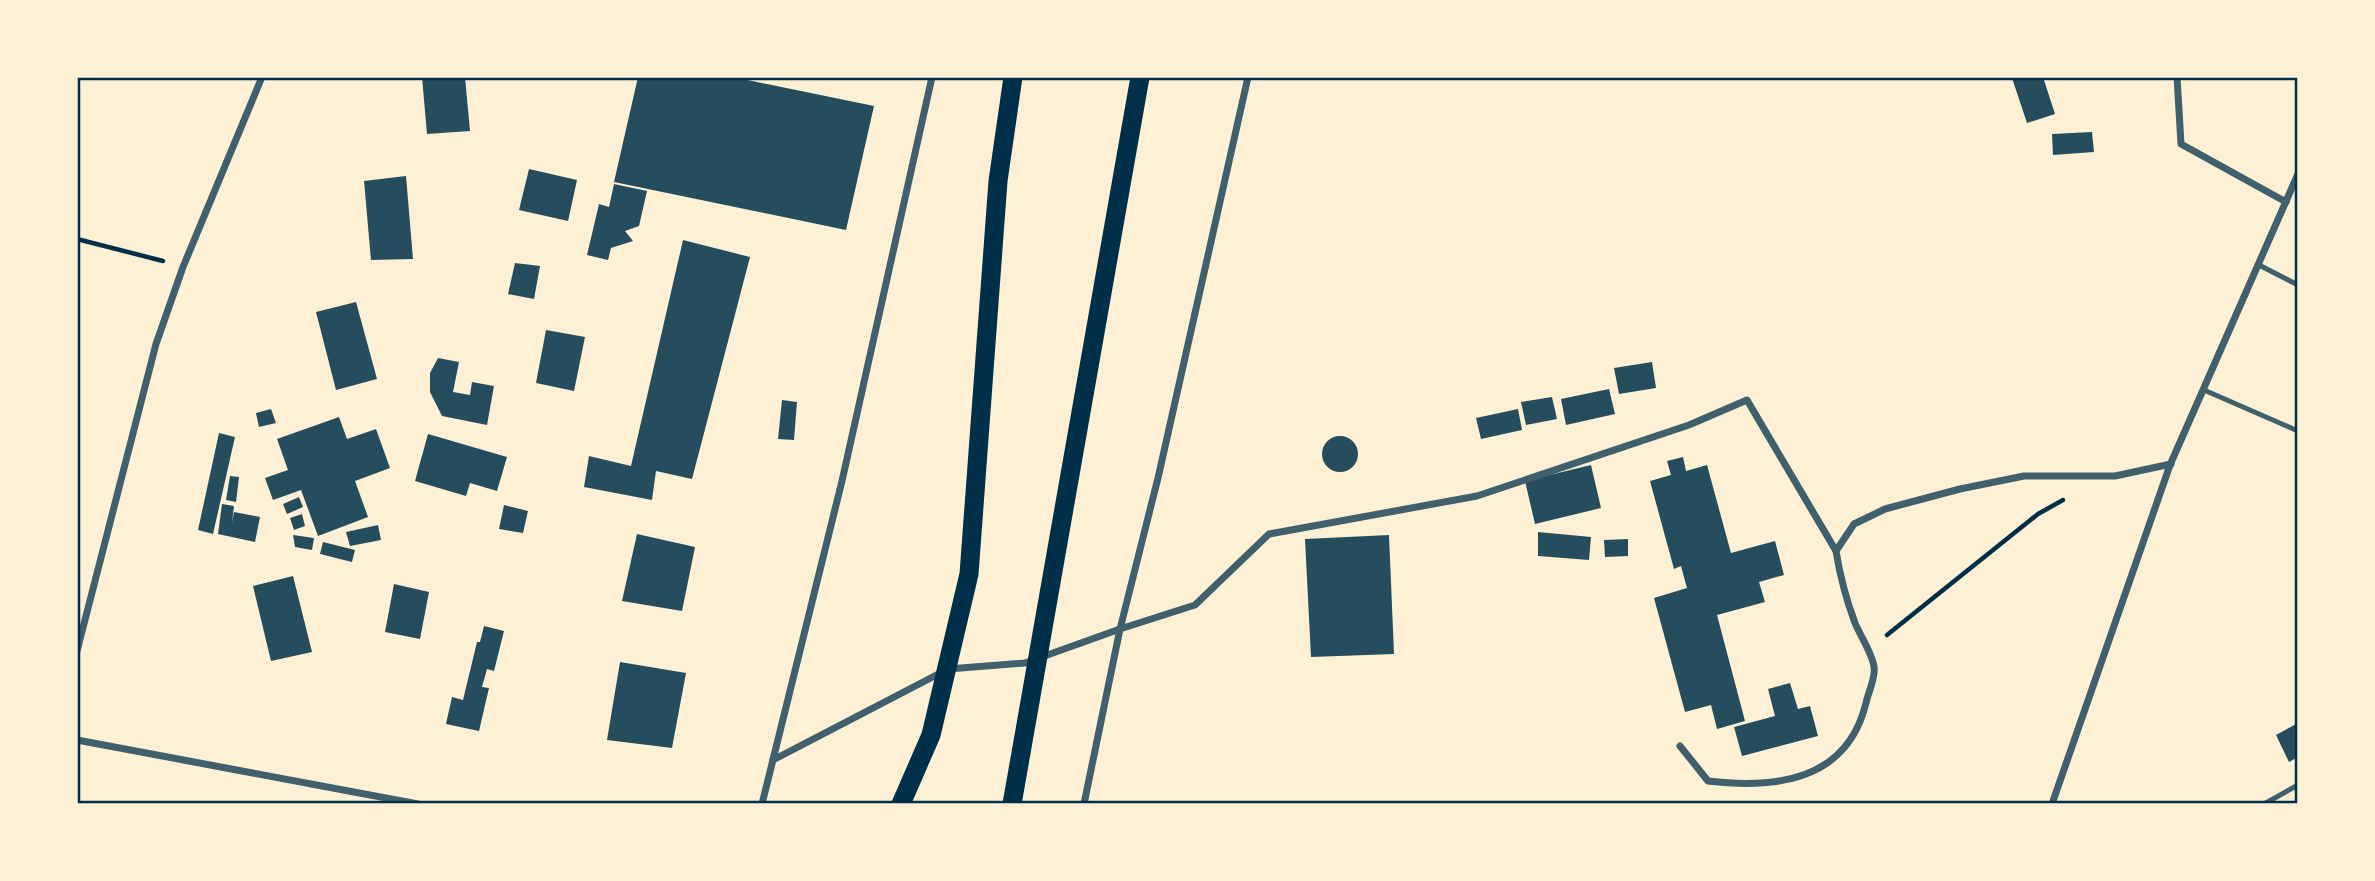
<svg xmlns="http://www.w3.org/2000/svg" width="2375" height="881" viewBox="0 0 2375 881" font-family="Lato,sans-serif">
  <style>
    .building { fill: #264d5e }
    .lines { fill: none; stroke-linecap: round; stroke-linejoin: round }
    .path { stroke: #003049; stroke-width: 4.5 }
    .service { stroke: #3f606c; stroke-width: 5 }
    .minor { stroke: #3f606c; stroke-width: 7 }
    .trunk { stroke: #003049; stroke-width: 19 }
    .neatline { fill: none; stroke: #003049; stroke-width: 2.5 }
  </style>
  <rect width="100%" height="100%" fill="#fdf0d5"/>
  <!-- building -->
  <g class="building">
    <path d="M422,77H465L470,131L427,134Z"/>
    <path d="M638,77H733L874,106L846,230L614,182Z"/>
    <path d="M2043,77L2055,114L2027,123L2012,78Z"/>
    <path d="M2092,132L2094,152L2053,155L2052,134Z"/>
    <path d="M529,169L577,180L568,221L519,210Z"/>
    <path d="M406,176L413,259L371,260L364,181Z"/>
    <path d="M614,184L647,191L639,226L625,231L633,241L611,248L608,260L587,255L599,204L609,207Z"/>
    <path d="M683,240L750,257L692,479L656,471L652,500L584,487L589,456L631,466Z"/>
    <path d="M515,263L540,266L534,299L508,294Z"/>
    <path d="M356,302L377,379L336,390L316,312Z"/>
    <path d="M546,330L585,337L574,391L536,383Z"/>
    <path d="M438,358L459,362L453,392L470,395L472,382L494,386L487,425L442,416L430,392V373Z"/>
    <path d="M1652,362L1656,388L1619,394L1614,368Z"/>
    <path d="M1609,389L1615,414L1566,425L1561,399Z"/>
    <path d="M1552,397L1557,419L1526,425L1521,402Z"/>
    <path d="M782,400L797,402L794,440L778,439Z"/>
    <path d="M271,409L276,423L259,427L256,413Z"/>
    <path d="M1518,409L1522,430L1481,439L1476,418Z"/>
    <path d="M339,417L347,439L376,429L390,468L355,481L368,517L318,536L301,490L273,500L265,478L288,470L277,439Z"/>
    <path d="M219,433L235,437L213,534L198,530Z"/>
    <path d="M428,434L507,457L497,491L470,483L466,496L415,481Z"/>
    <circle cx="1340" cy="454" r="18"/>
    <path d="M1683,457L1686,471L1707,465L1731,553L1775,541L1784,575L1759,582L1765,602L1717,615L1745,721L1717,729L1711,705L1685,712L1654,598L1687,588L1681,566L1674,569L1650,481L1671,475L1667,461Z"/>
    <path d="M1591,465L1601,508L1535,524L1525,481Z"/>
    <path d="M230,476L239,477L236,502L226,500Z"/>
    <path d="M299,497L303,507L287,514L283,504Z"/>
    <path d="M222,504L234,506L232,523L234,512L260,517L255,542L218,534Z"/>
    <path d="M504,505L528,511L523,533L499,529Z"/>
    <path d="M302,514L305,526L294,530L290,518Z"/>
    <path d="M378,525L381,540L350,546L346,532Z"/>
    <path d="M1538,532L1591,537L1589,560L1538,556Z"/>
    <path d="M637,534L695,547L682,611L622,601Z"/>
    <path d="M293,535L314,538L312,550L295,547Z"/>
    <path d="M1389,535L1394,654L1311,657L1305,539Z"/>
    <path d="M1628,539V556L1605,557L1604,540Z"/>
    <path d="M323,542L355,550L352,562L320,554Z"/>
    <path d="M293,576L312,652L271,661L253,586Z"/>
    <path d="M394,584L429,592L420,639L385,632Z"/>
    <path d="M484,626L504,631L494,671L487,669L482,687L489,688L479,731L446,724L452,697L463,700L477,642H480Z"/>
    <path d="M620,662L686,673L672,748L607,740Z"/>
    <path d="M1790,683L1798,709L1810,706L1818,736L1742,756L1734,727L1775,716L1768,689Z"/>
    <path d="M2298,723V757L2289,762L2276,735Z"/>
  </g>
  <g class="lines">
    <!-- path -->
    <g class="path">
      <path d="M77,239L163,261"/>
      <path d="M1887,635L2038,514L2063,500"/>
    </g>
    <!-- service -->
    <g class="service">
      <path d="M2259,265L2298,285"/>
      <path d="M2204,390L2298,431"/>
      <path d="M2264,804L2298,785"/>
    </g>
    <!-- minor -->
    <g class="minor">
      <path d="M2177,77L2181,144L2286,202"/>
      <path d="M77,651L156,344L183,267L262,77"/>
      <path d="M77,740L418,804"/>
      <path d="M1680,746L1708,781C1776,789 1847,781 1866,703C1868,693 1876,677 1874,667C1873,655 1860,635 1855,623C1846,599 1840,576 1836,551L1854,524L1885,509L1960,489L2024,476H2115L2171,464"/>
      <path d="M773,760L948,669L1025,663L1120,629L1195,605L1269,534L1477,496L1689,425L1747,400L1836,551"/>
      <path d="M762,804L842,481L932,77"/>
      <path d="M1084,804L1120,629L1158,478L1248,77"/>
      <path d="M2052,804L2170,465L2298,174"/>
    </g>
    <!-- trunk -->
    <g class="trunk">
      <path d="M901,804L931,735L969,574L998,181L1013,77"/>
      <path d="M1012,804L1140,77"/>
    </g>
  </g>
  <!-- border -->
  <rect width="2375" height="881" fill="none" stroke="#fdf0d5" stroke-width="158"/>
  <rect x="79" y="79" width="2217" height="723" class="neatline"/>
</svg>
